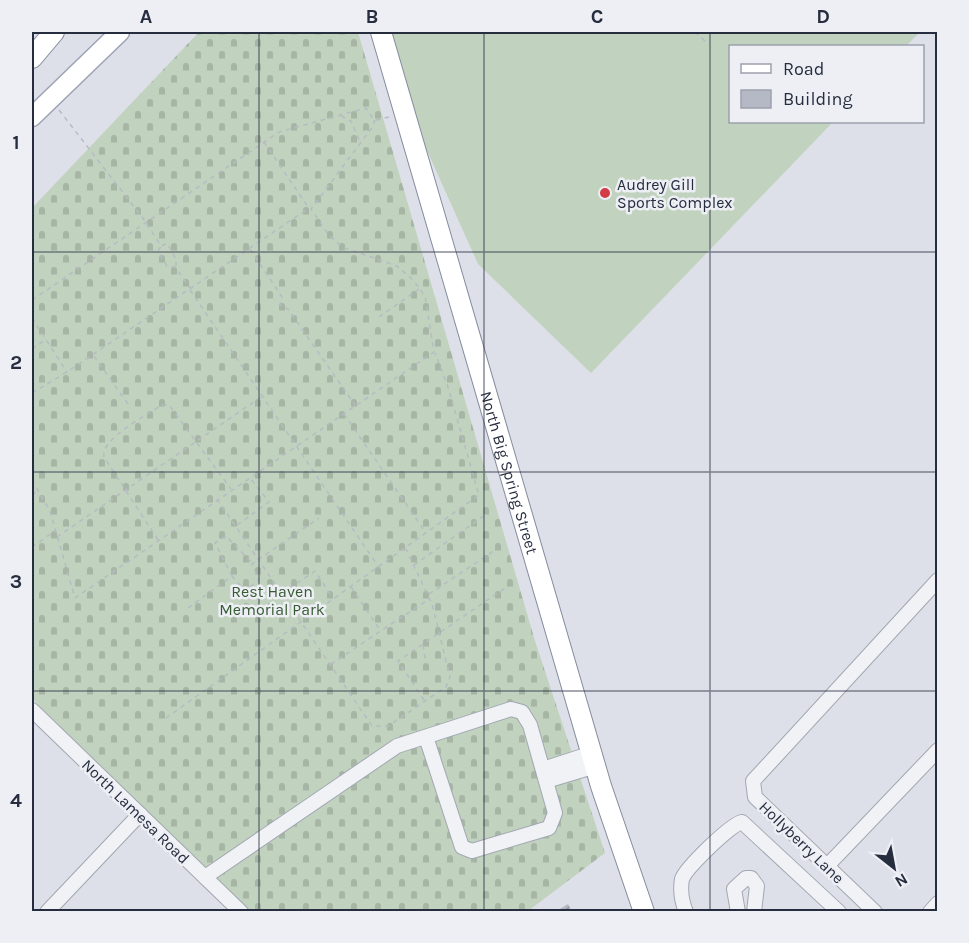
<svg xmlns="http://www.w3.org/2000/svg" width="969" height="943" viewBox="0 0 969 943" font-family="Karla,sans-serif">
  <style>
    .cemetery { fill: url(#cemetery-stones) }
    .pitch { fill: #c1d2be }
    .building { fill: url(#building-hatch) }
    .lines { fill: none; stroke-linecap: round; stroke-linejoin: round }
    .minor-casing { stroke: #a2a7b2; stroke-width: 16 }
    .major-casing { stroke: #9ca3b4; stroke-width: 21 }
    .highway-casing { stroke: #848c9f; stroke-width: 22 }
    .path { stroke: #b7bbc3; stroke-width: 1.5; stroke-dasharray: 4.5 4.5; stroke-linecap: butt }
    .minor { stroke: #f0f2f6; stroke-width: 14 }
    .major { stroke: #fff; stroke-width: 18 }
    .highway { stroke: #fff; stroke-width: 20 }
    .grid { fill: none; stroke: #262d3f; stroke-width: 1.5; stroke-opacity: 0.55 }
    .poi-dot { fill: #d33c45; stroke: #edeff5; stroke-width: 2 }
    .labels { text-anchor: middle; stroke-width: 5; stroke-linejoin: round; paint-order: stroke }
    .poi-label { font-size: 16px; fill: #262d3f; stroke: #edeff5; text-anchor: start }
    .street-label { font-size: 16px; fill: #262d3f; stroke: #edeff5 }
    .park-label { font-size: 16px; fill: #375b33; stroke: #edeff5 }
    .neatline { fill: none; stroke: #262d3f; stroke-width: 2 }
    .grid-label { font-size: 20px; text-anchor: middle; font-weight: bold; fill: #262d3f }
  </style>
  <defs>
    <pattern id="cemetery-stones" width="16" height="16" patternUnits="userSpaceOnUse" patternTransform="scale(1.5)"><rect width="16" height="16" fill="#c1d2be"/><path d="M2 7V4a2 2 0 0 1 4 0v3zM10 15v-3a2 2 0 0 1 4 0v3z" fill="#a6b5a4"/></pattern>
    <pattern id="building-hatch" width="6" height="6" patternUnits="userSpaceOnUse" patternTransform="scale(1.5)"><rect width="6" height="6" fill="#b4b9c5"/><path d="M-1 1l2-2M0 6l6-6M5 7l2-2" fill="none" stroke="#9297a1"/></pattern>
  </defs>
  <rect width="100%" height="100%" fill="#dde0e8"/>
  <!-- cemetery -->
  <path class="cemetery" d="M199,32H358L535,641L605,853L528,911H249L51,722L32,697V208Z"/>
  <!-- pitch -->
  <path class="pitch" d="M381,32H920L906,46H730V122H833L591,373L478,264L394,77Z"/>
  <!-- building -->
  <path class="building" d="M568,904L572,912H555Z"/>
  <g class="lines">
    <!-- minor casing -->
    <g class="minor-casing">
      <g id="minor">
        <path d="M32,710L241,912"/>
        <path d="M543,769L592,753"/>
        <path d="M546,781L596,766"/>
        <path d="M828,865L938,750"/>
        <path d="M205,877L397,746L511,709L522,712L530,725L555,813L549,828L472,851L462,847L426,737"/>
        <path d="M47,912L140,814"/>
        <path d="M686,912C682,902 680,890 682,879C686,868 731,824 742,822L839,912"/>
        <path d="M738,912L734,889L746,878H751L757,886L754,912"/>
        <path d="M875,912L755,797L753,781L938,580"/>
        <path d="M930,912L938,903"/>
      </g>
    </g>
    <!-- major casing -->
    <g class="major-casing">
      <path id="major" d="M32,117L120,32"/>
    </g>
    <!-- highway casing -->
    <g class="highway-casing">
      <g id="highway">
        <path id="s1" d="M381,32L601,786L644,912"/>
        <path d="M32,58L54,32"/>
      </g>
    </g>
    <!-- path -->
    <g class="path">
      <path d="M695,32L706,42"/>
      <path d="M59,110L145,221L161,246L158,251L167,266L175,267L191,289"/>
      <path d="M341,116L351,121L360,142"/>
      <path d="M376,120L389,117"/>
      <path d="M264,142L308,207"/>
      <path d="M162,246L167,243L176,259V266"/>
      <path d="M250,249L282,297L280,305L288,309L355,405"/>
      <path d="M190,290L378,566"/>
      <path d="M32,300L279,132L366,108L374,120"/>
      <path d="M379,317L419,289"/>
      <path d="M32,318L67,372"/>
      <path d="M32,349L45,340"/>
      <path d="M94,356L128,404"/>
      <path d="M32,393L67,372L309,208"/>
      <path d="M344,414L426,533"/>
      <path d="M32,480L50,511L75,598L434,352L425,296L413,280L397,266L342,247L328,234L311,209L371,129L375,120"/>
      <path d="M32,495L38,490"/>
      <path d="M217,499L372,726H388L446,687L450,677L432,604L406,549"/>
      <path d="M237,525L269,502L250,478"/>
      <path d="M57,537L261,397"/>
      <path d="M158,540L104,457C100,439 147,415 162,405H169L231,489"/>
      <path d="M32,547L55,531"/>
      <path d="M414,565L485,515"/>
      <path d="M232,576L215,543L226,536L252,563"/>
      <path d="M351,587L380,630"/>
      <path d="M282,593L315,571L332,597"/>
      <path d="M429,594L495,550"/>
      <path d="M188,608L232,576L245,591L259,580L252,564L319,518"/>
      <path d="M423,645L426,664"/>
      <path d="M331,664L429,599"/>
      <path d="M424,700L398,661L505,588"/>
      <path d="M166,718L479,495L448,387L435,353"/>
    </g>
    <!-- minor -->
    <use href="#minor" class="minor"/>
    <!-- major -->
    <use href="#major" class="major"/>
    <!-- highway -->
    <use href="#highway" class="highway"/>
  </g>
  <!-- grid -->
  <path class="grid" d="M259,32V912M484,32V912M710,32V912M32,252H938M32,472H938M32,691H938"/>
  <!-- markers -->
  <circle class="poi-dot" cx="605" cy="193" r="6"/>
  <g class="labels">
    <!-- poi labels -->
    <g class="poi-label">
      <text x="617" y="190">Audrey Gill<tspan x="617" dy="18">Sports Complex</tspan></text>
    </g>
    <!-- street labels -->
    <g class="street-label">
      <text dy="6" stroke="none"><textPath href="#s1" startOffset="459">North Big Spring Street</textPath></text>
      <text transform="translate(136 811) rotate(44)" y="6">North Lamesa Road</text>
      <text transform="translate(802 842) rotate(44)" y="6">Hollyberry Lane</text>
    </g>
    <!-- park labels -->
    <g class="park-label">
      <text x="272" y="597">Rest Haven<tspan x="272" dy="18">Memorial Park</tspan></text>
    </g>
  </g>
  <!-- border -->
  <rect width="969" height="943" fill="none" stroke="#edeff5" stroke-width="66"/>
  <!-- legend -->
  <rect x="729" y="45" width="195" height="78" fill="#edeff5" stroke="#9da1ac" stroke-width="1.5"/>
  <rect x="741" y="64" width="30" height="9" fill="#ffffff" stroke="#9da1ac" stroke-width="1.5"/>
  <text x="783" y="75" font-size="18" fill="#262d3f">Road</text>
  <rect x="741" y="90" width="30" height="18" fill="#b4b9c5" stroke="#9da1ac" stroke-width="1.5"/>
  <text x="783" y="105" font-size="18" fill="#262d3f">Building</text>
  <!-- north arrow -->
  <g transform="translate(894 868) rotate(149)" stroke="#edeff5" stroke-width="4.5" paint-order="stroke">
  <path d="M0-4.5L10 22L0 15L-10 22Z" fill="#262d3f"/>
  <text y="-9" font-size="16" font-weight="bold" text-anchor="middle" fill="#262d3f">N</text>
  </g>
  <rect x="33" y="33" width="903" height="877" class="neatline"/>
  <g class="grid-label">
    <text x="146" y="23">A</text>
    <text x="372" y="23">B</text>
    <text x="597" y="23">C</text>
    <text x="823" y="23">D</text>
    <text x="16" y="149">1</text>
    <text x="16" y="369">2</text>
    <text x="16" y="588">3</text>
    <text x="16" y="807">4</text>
  </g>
</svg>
